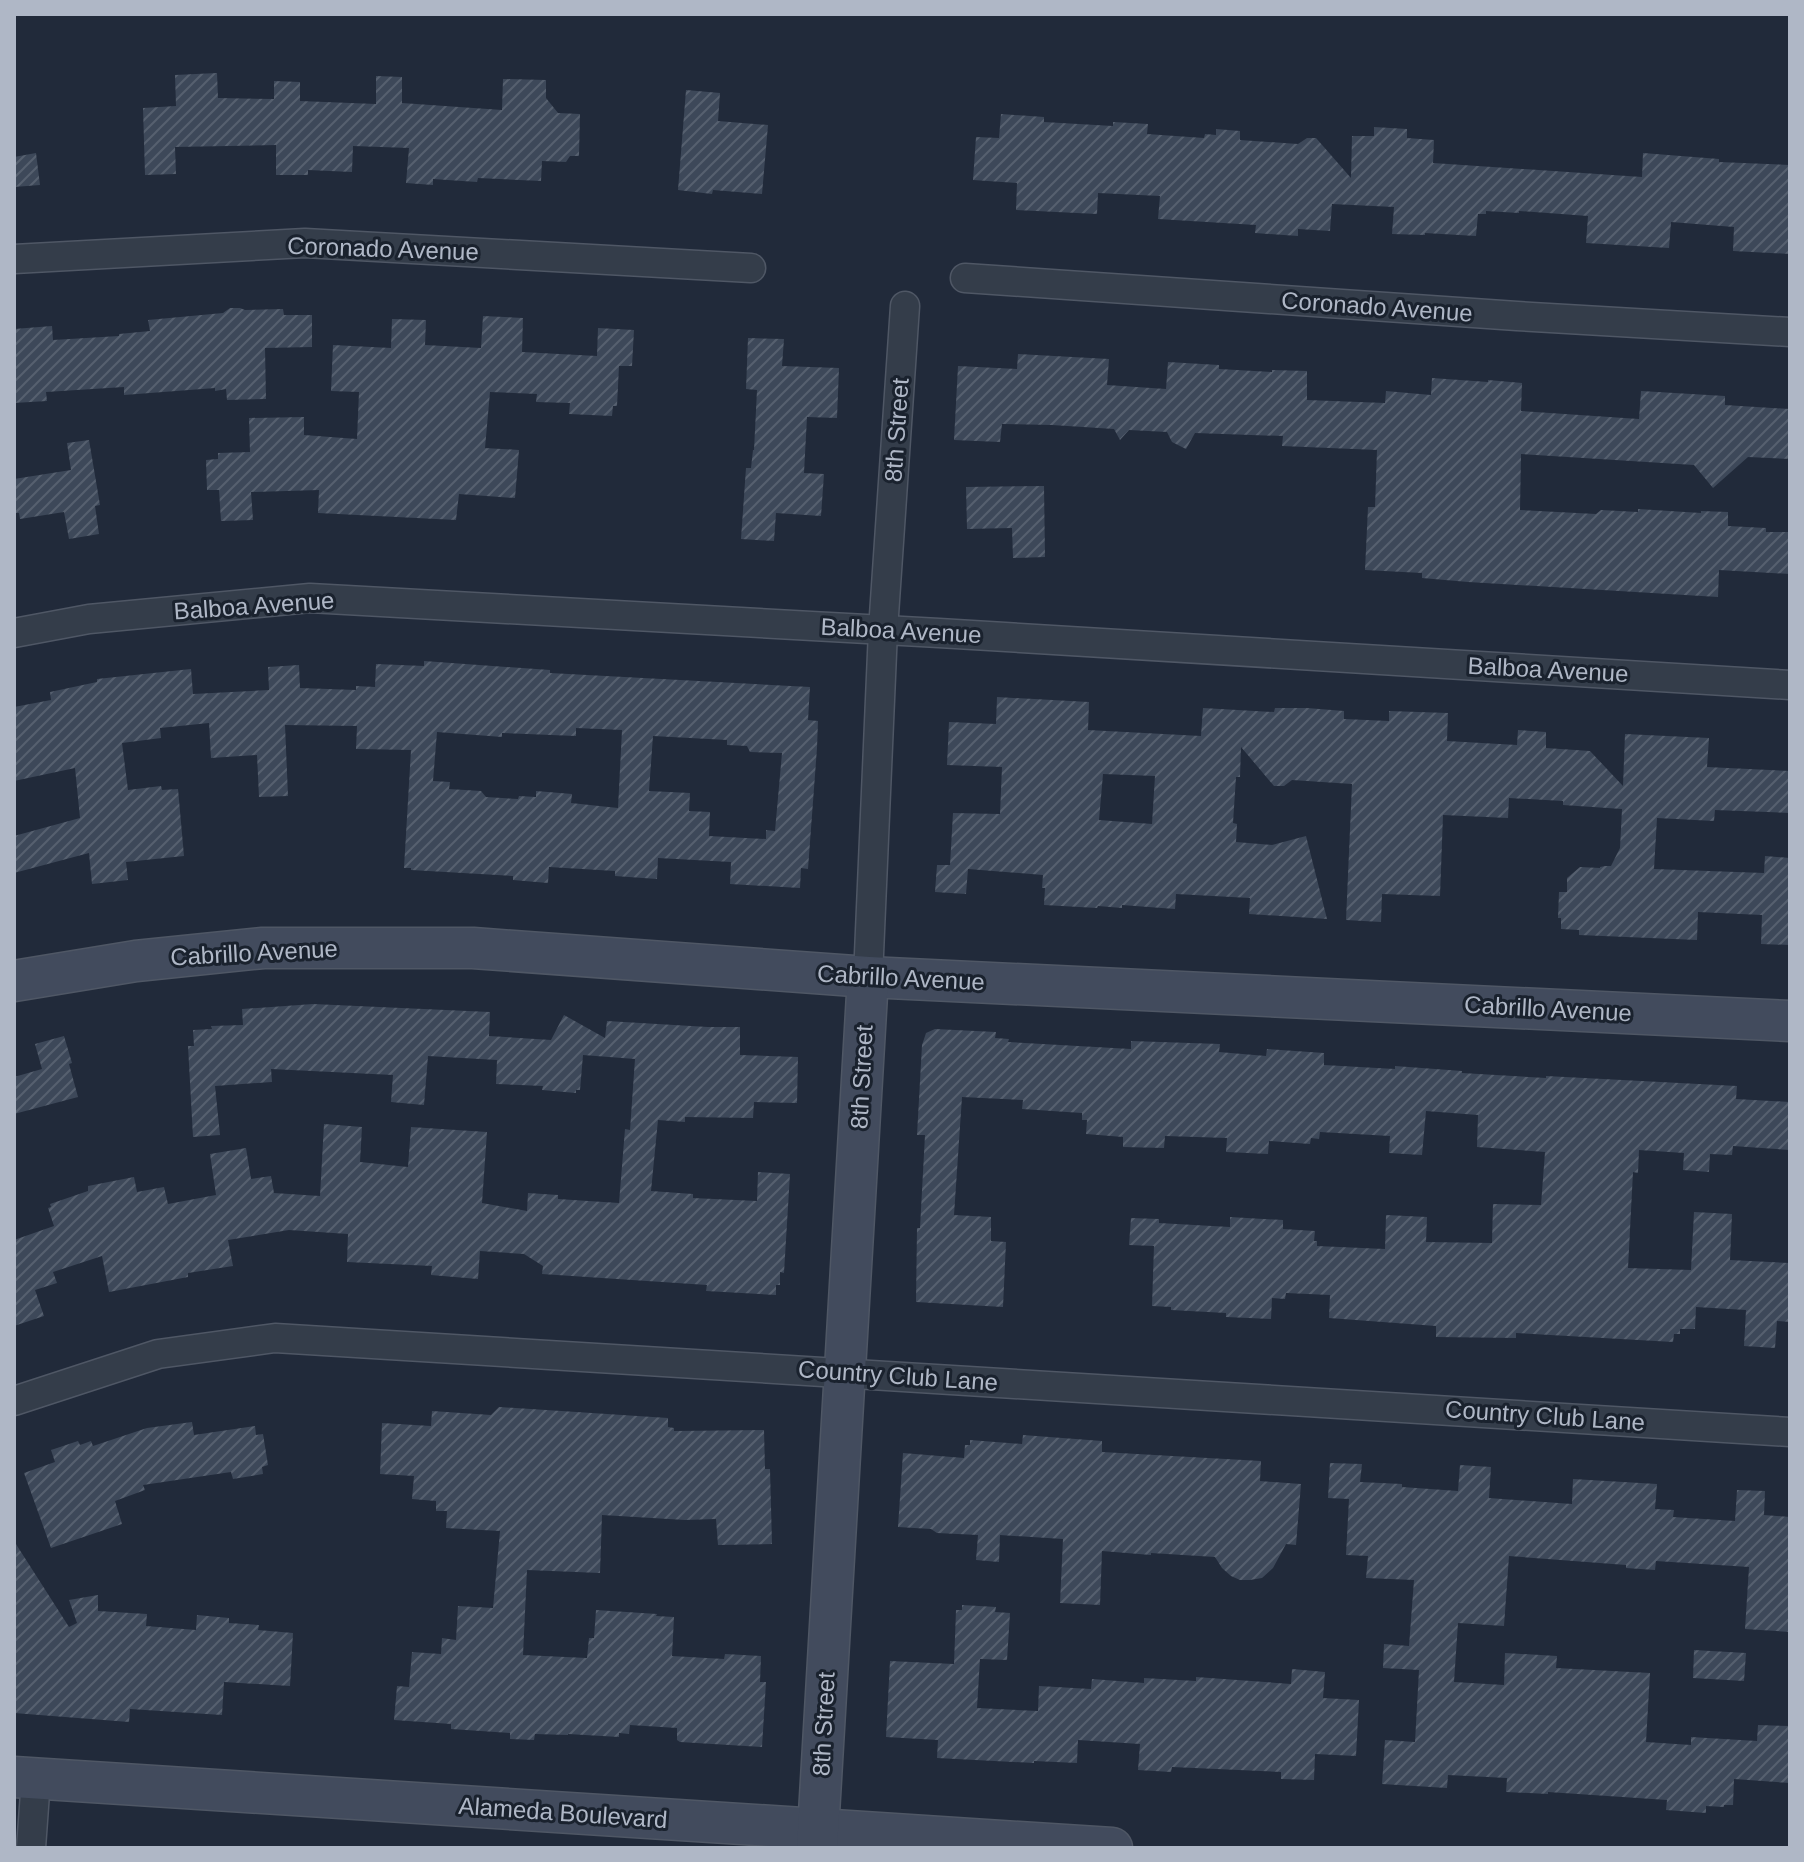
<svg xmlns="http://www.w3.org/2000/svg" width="1804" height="1862" viewBox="0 0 1804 1862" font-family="Arial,sans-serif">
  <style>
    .building { fill: url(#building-hatch); fill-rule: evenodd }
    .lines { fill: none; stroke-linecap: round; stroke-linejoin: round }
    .street-casing { stroke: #4f5765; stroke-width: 31 }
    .secondary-casing { stroke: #4f5765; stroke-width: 43 }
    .street { stroke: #343d4a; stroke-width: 28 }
    .secondary { stroke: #424b5d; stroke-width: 40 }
    .labels { text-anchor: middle; stroke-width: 6; stroke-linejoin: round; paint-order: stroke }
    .street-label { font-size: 24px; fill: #afb7c6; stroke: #1a222e }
  </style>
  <defs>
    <pattern id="building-hatch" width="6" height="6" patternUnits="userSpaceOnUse" patternTransform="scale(2)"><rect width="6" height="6" fill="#3d4859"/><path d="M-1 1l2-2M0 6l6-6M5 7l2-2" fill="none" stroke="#56606f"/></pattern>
  </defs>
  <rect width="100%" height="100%" fill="#212a3a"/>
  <!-- building -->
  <g class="building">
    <path d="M217,73L218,98L274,99V81L300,82V101L376,104V76L402,77V103L502,110L503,79L546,80V98L558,113L580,114L579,156H570L566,162L542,161L541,181L478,178L477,182L433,179V185L406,183L409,148L353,146L352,172L308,170V175H276V145L175,147L176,174L145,175L143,108L176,106L175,75Z"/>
    <path d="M686,90L720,93L718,121L768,125L762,194L713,190L712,194L678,190Z"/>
    <path d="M1001,114L1044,117V122L1113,126V122L1148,124L1147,134L1204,138L1205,134L1216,135V129L1240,131V140L1298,144L1307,138H1316L1351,178L1352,136H1374V127L1407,129V138L1434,140L1433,163L1642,177L1643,153L1719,159V162L1790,165V254L1733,251L1734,227L1671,222L1669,248L1586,243L1588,216L1519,211V213L1486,211V214H1478L1476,236L1425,233V235L1392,234L1394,207L1332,204L1330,231L1298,229V236L1255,233L1256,225L1158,219L1160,196L1098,193L1097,214L1016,210L1017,183L973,180L976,137L999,138Z"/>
    <path d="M36,153L40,185L14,187V157Z"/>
    <path d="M230,308H240L245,310L283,309L284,315H312V347L265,348L266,399L227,400L226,389L215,391V388L124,395V387L46,392L47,401L14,403V329L52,326L53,340L119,336V334L150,331L148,320L223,313Z"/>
    <path d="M483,316L523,318L522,352L597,356L598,328L634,330L632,366H619L617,406H613L612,416L569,414L570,403L536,402L537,394L490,392L485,448L519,450L515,498L459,494L456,520L318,513L319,490L251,492L253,520L221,521L219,490H207L206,460L218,459V453L250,452L249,418L304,417V435L357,439L359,392L331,391L333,345L391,348L392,319L426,320L425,345L481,348Z"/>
    <path d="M748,338L784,339L782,366L839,368L837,418L807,417L804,473L824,474L821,516L776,513L774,541L741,539L746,468H751L753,450H754L757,390L746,389Z"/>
    <path d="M1018,354L1109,359L1107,385L1166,389L1168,362L1219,365V369L1272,372V370L1307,371V400L1385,403L1386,391L1431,395L1432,378L1488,382V380L1522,383L1521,411L1639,419L1641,391L1725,396V405L1790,409V459L1748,457L1713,488L1694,465L1521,454L1520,510L1596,514L1601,510L1638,512V509L1701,513V511L1728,512V526L1766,528V532H1790V574L1719,570L1718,597L1468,582L1422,578V573L1365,570L1368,507H1375L1377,450L1282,446L1283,436L1195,433L1186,449L1172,442L1167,432L1129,430L1120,440L1114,429L1052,425L1002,424L1000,442L954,440L958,366L1017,369Z"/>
    <path d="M89,440L100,505L95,506L99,534L69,539L64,512L20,519L19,513H14V479L71,470L67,443Z"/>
    <path d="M1044,486L1045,557L1013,558L1012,528L967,529L966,487Z"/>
    <path d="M424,661L550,670V673L810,687L808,720L818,721L817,748L808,869L801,868L800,888L730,884L731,862L658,858L657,879L615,876V871L549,867L548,883L513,880V876L411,870V868H404L411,750L356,749L357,726L285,725L288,796L259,797L257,755L211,758L209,723L160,728L161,738L122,743L128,790L161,786L162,790L178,789L184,856L126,862L128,880L92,884L89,853L14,873V836L80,818L75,768L14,781V707L51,700L50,692L97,682V679L191,669L193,694L269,690L268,667L299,665L300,688L356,690V686L375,687L376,664L424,666ZM576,728L622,730L618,808L571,803L572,794L536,791V797L519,796L518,799L486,797L481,791L449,789L450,782L433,781L437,732L502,737V733L576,736ZM653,736L727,740V745L747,746L750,752L782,753L775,831L766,830V839L709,836L710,812L689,811L690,793L649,791Z"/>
    <path d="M997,697L1089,702L1088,730L1201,736L1203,708L1274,712L1275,708H1307L1344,711V719L1389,721V711L1448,713L1447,741L1517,745L1518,730L1546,732V748L1590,751L1623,786L1625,734L1709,738L1707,767L1790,771V813L1715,810L1714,821L1657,818L1654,869L1764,873L1765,856L1790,858V945L1761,944L1762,915L1698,912L1697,940L1579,935V930L1561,929V918H1558L1559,892H1567V878L1580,867L1600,868V867L1605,866H1611L1620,848L1622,809L1563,805V801L1509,798L1508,818L1443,815L1440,896L1382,894L1381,922L1346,920L1352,784L1292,780L1284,786H1274L1241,747L1240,777H1236L1233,823L1237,824L1236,842L1272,845L1306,836L1327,919L1249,914L1250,898L1176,894L1175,909L1122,905V908L1098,906L1097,908L1044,905L1045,888H1042L1043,875L968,869L966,894L935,892L937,865H950L953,813L1000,814L1002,767L947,765L949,722L996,724ZM1103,774L1155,776L1152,824L1099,820Z"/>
    <path d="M313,1004L490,1012L489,1036L551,1040L564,1015L605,1038L607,1021L708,1027H740V1055L798,1057L797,1103L754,1102L753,1118L685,1117V1122L658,1120L651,1191L693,1194V1198L757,1201L758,1172L790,1174L784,1273L780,1272V1285H776V1295L706,1291L707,1285L542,1274L543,1266L524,1254L480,1251L478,1279L431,1275L432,1266L347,1262L348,1234L289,1230L228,1240L233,1266L188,1273V1277L109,1292L102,1256L53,1272L57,1283L35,1290L44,1316L14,1326V1240L54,1226L48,1208L51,1207L50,1204L88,1191V1186L134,1177L137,1192L164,1187L168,1204L216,1195L210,1154L246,1148L251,1179L271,1176L274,1193L320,1196L324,1124L362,1127L360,1162L408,1167L411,1127L487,1132L482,1203L527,1211L528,1193L558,1195V1199L619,1203L625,1129L630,1130L635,1059L583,1055L580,1090H576V1093L542,1090L543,1086L496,1084L497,1060L428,1056L424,1105L391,1102L393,1075L271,1069L272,1082L215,1086L220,1135L193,1137L188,1046H194L193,1030L212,1029L211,1026L243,1025L242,1009Z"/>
    <path d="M935,1029L996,1032L995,1038L1009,1039L1008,1042L1131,1049V1041L1220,1044L1219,1052L1266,1056L1267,1049L1324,1053V1065L1395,1069V1066L1462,1071V1073L1546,1078V1076L1737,1086L1736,1099L1790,1102V1150L1733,1146L1732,1155L1710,1154L1709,1172L1683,1170L1684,1153L1639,1150L1638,1173L1633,1172L1628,1268L1691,1270L1694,1212L1732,1214L1730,1260L1789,1263L1790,1322L1777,1321L1775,1348L1744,1346L1746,1310L1696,1307L1695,1329H1680V1334H1674L1673,1342L1516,1333V1338L1436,1337V1326L1329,1318L1330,1295L1286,1293L1285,1299L1272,1298L1271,1319L1226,1317V1313L1171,1310V1307L1152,1306L1154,1246L1129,1245L1131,1218L1159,1219V1223L1230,1227V1217L1283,1220V1229L1315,1231L1314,1241H1317V1246L1385,1249L1386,1215L1427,1217L1426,1242L1492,1243L1493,1204L1541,1205L1545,1152L1477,1147L1478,1115L1426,1111L1422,1155L1389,1153L1390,1136L1320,1132L1319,1139L1311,1138L1310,1144L1269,1141L1268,1154L1226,1152L1227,1138L1165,1136L1164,1148L1123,1147V1137L1086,1134L1087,1120H1082V1113L1022,1109L1023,1100L962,1097L954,1215L991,1217V1241L1006,1242L1003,1307L916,1302L917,1228H920L925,1135H917L922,1045L926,1033Z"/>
    <path d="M64,1036L72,1063L69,1064L78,1097L14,1114V1077L42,1069L35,1044Z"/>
    <path d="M499,1407L668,1418V1427L674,1428V1431L764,1430L765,1469H770L772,1544L718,1545L716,1519L685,1520L602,1515L600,1573L527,1570L523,1655L587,1658L589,1638H594L596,1610L657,1614L656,1616L674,1617L672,1656L724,1659L725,1654L761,1656L760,1682H766L762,1747L680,1742L677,1740V1728L630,1725L629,1734L619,1733V1737L568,1734V1735L535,1734L534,1740L510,1739V1733L451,1729V1724L394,1720L397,1686L409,1687L412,1652L441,1654L442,1638L456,1640L458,1606L493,1608L500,1531L446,1528L447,1511H436V1501L412,1499L414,1476L380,1474L382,1423L431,1426L432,1411L491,1415Z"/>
    <path d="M192,1422L194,1435L255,1426L256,1435L263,1434L268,1465L262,1467L263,1474L233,1479L231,1472L143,1485L145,1490L115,1501L122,1524L51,1548L24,1473L55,1462L51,1450L78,1441L80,1445L91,1441L93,1446L147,1428Z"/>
    <path d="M1023,1435L1102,1441V1452L1261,1461L1260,1481L1301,1484L1296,1545L1286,1544L1273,1568L1262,1578L1250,1580H1240L1231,1576L1222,1568L1215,1557L1151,1553V1555L1102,1551L1100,1605L1060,1603L1063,1539L1000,1535L999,1562L976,1560L978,1535L937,1533L931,1529L898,1527L903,1453L964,1458L965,1445H970V1440L1022,1444Z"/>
    <path d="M1330,1463L1362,1464L1360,1482L1402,1484V1487L1458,1491L1460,1465L1491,1467L1489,1498L1572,1504L1573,1479L1657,1484L1655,1509L1674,1510L1673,1517L1735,1521L1737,1490L1765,1491L1764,1515L1790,1517V1632L1745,1629L1749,1567L1656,1561L1655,1570L1626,1568V1565L1509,1556L1504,1626L1458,1623L1454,1682L1504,1685L1505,1653L1557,1656L1556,1668L1650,1673L1646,1742L1691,1745V1737L1757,1741L1758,1725L1790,1726V1783L1734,1779L1733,1805H1724V1807L1706,1806V1813L1666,1810L1667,1800L1548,1792V1794L1506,1792L1507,1778L1448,1775L1447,1788L1382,1784L1385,1740L1415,1742L1419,1670L1383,1668L1384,1644L1409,1646L1414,1580L1366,1578L1368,1556L1346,1555L1349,1499L1328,1498Z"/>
    <path d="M14,1541L69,1627L77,1623L69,1600L98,1595V1611L147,1614L146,1626L196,1630L197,1615L229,1618V1623L259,1625L258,1630L293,1633L290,1686L224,1682L222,1715L130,1709L129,1722L14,1713Z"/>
    <path d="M962,1605L996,1607L995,1612L1010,1613L1007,1660L980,1659L977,1708L1038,1711L1039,1686L1091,1689L1092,1679L1144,1683V1678L1196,1681V1677L1291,1684L1292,1669L1325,1672L1323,1698L1359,1700L1356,1756L1315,1754L1314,1780L1281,1779V1772L1172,1767L1171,1772L1138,1770L1140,1744L1078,1740L1077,1763L1034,1761V1763L937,1758L938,1740L886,1737L890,1661L954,1664L956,1610H962Z"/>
    <path d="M1694,1650L1746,1653L1744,1681L1693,1678Z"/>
  </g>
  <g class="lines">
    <!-- street casing -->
    <g class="street-casing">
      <g id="street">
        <path d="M14,259L305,243L751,268"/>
        <path d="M965,278L1517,316L1790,332"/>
        <path d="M14,633L89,619L310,598L939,633L1790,685"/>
        <path d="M868,977L883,630L905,306"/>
        <path d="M14,1401L158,1354L275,1338L1790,1432"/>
        <path d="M31,1848L36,1779"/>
      </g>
    </g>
    <!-- secondary casing -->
    <g class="secondary-casing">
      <g id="secondary">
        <path d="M14,981L136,961L263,948H473L868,977L1790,1021"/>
        <path d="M14,1777L1112,1848"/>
        <path d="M817,1848L868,977"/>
      </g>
    </g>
    <!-- street -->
    <use href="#street" class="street"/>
    <!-- secondary -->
    <use href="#secondary" class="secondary"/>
  </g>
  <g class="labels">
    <!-- street labels -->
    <g class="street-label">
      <text transform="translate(383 249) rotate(2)" y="8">Coronado Avenue</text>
      <text transform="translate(1377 307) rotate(4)" y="8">Coronado Avenue</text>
      <text transform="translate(897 430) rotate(-86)" y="8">8th Street</text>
      <text transform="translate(254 606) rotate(-4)" y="8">Balboa Avenue</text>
      <text transform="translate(901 631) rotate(3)" y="8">Balboa Avenue</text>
      <text transform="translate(1548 670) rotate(3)" y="8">Balboa Avenue</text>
      <text transform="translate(254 953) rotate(-3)" y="8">Cabrillo Avenue</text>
      <text transform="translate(901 978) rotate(3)" y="8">Cabrillo Avenue</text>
      <text transform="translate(1548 1009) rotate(3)" y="8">Cabrillo Avenue</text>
      <text transform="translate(862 1077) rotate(-87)" y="8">8th Street</text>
      <text transform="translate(898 1376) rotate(4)" y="8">Country Club Lane</text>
      <text transform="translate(1545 1416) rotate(4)" y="8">Country Club Lane</text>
      <text transform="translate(824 1724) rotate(-87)" y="8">8th Street</text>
      <text transform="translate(563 1813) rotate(4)" y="8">Alameda Boulevard</text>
    </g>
  </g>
  <!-- border -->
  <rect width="1804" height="1862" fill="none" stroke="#afb7c6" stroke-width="32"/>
</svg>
